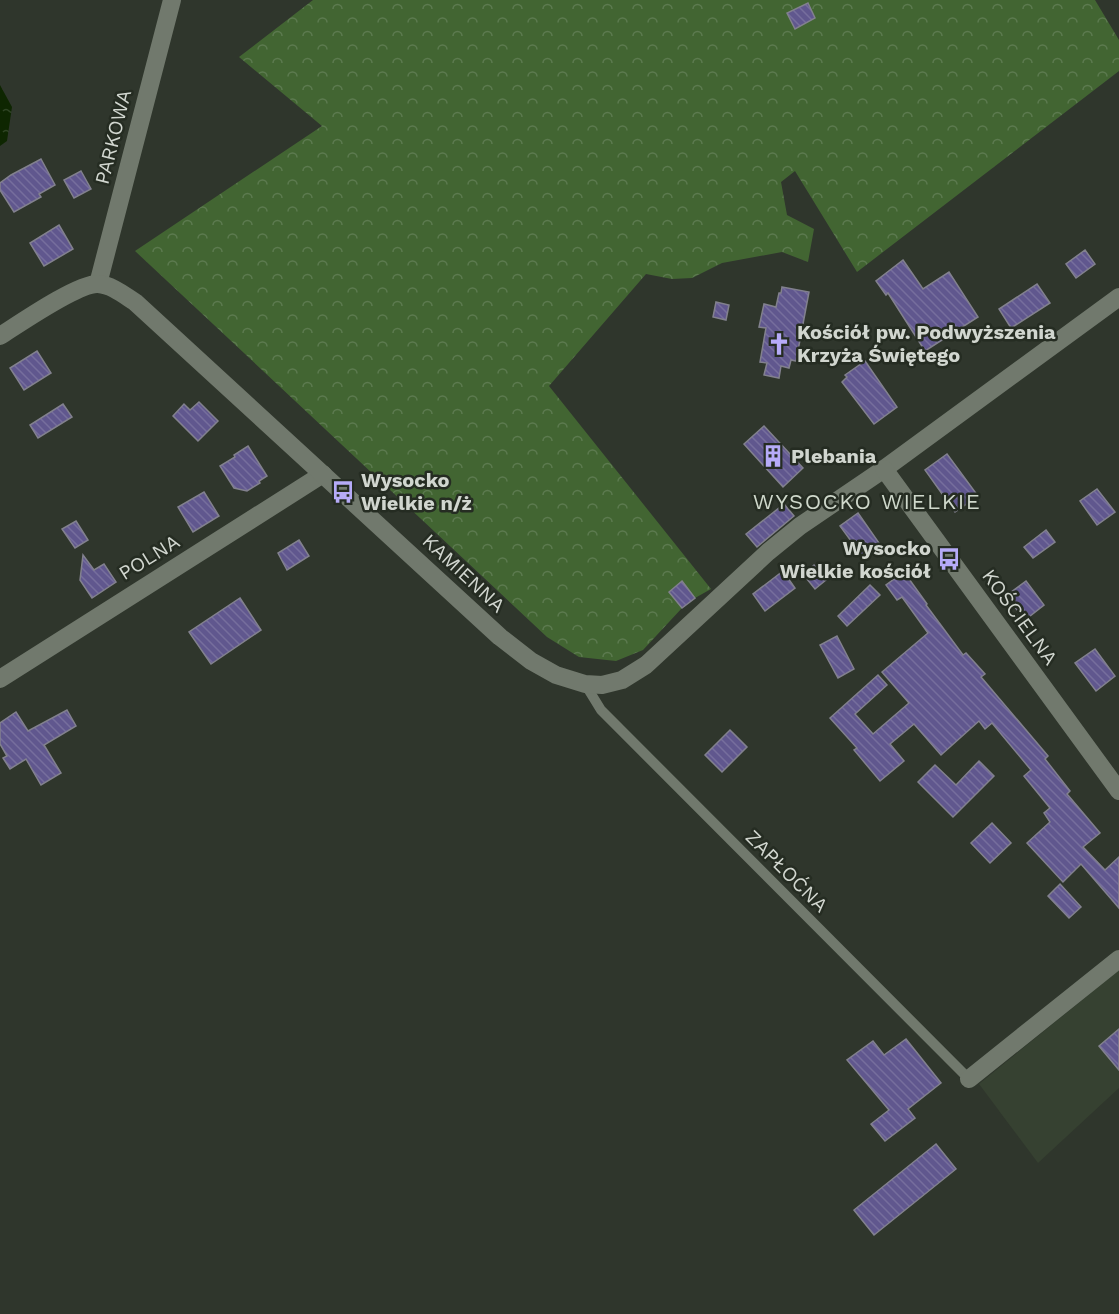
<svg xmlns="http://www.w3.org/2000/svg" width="1119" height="1314" viewBox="0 0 1119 1314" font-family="'Work Sans',sans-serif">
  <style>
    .built { fill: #364131 }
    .forest { fill: url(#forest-crowns) }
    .water { fill: url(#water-ripples) }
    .building { fill: url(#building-back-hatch); stroke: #82818e; stroke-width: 1.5 }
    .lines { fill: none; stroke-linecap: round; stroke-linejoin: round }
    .lane { stroke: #71796d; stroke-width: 10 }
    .street { stroke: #71796d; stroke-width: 18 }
    .secondary { stroke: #71796d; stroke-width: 18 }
    .labels { text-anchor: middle; stroke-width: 5; stroke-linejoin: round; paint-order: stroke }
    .street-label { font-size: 20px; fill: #d1d6cf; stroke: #252c22 }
    .poi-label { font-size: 20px; font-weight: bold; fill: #d1d6cf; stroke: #252c22; text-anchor: start }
    .quarter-label { font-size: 22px; letter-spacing: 1.5px; fill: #cfd8cb; stroke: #252c22 }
  </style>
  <defs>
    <pattern id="forest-crowns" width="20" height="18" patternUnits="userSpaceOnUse" patternTransform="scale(1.5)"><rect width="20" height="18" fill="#426532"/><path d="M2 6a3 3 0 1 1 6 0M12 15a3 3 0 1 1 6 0" fill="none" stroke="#5c7a4f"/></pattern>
    <pattern id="water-ripples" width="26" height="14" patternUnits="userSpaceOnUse" patternTransform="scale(1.5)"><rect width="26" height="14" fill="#0e2601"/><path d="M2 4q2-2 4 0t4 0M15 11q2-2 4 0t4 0" fill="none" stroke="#304525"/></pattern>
    <pattern id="building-back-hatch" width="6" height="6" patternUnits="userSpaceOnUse" patternTransform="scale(1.5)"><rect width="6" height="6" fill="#60578e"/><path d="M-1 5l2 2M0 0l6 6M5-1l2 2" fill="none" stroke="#766e9d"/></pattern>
  </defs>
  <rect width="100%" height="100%" fill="#2f362c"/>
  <!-- built -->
  <path class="built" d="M1119,970V1088L1038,1163L979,1084Z"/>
  <!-- forest -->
  <path class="forest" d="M313,0H1095L1119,40V71L857,272L795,171L781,182L787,215L814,229L808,262L782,252L722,263L692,278L672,279L646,274L549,386L711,589L695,598L682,608L643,650L616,661L579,657L547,637L135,251L322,126L239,57Z"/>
  <!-- water -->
  <path class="water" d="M0,85L12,107L7,141L0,146Z"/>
  <!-- building -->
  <g class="building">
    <path d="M808,3L815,18L795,29L787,13Z"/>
    <path d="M41,159L55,185L39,194L41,197L14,212L0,190V183L11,175Z"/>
    <path d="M81,171L91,189L74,198L64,180Z"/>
    <path d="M59,225L73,249L44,266L30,243Z"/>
    <path d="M1085,250L1095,264L1076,278L1066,264Z"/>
    <path d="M903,260L923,289L949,272L978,317L925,351L888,293L886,295L876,281Z"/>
    <path d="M1037,284L1050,303L1011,328L999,309Z"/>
    <path d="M782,287L809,292L796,361L791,360L789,368L781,366L779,378L764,375L767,363L760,362L766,328L759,327L764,304L776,307L779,293H781Z"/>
    <path d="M716,302L729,305L726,320L713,317Z"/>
    <path d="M37,351L51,373L24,390L10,368Z"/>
    <path d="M865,361L897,407L874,424L842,382L847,377L845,375Z"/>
    <path d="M199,402L218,421L198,441L173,416L184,404L190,410Z"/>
    <path d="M63,404L72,417L38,438L30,425Z"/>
    <path d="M764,426L803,468L783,487L744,444Z"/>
    <path d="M248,446L267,476L259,481L260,483L247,491L234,488L220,466L235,457L234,455Z"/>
    <path d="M947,454L978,496L955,512L925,470Z"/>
    <path d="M1097,489L1115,512L1097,525L1080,501Z"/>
    <path d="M204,492L219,516L193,532L178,507Z"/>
    <path d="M784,504L794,516L757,547L746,534Z"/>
    <path d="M858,513L879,543L862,556L840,526Z"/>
    <path d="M76,521L88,540L75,548L62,529Z"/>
    <path d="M1046,530L1055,542L1033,558L1024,547Z"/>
    <path d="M299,540L309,556L287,570L278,553Z"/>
    <path d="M83,555L94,570L104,564L116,582L92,598L80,580Z"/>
    <path d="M814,565L826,580L815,589L803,574Z"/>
    <path d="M783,571L795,588L765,611L753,594Z"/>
    <path d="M904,572L927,604L926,605L963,655L966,653L985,674L981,677L1048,756L1045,759L1070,791L1067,794L1100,833L1083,847L1105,870L1119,857V908L1081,864L1063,882L1027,843L1050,822L1044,813L1050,808L1024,776L1031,770L992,723L985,729L979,721L941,755L914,724L890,744L904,761L880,781L854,750L857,748L830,718L878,675L887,685L855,714L873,734L909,703L882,672L928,633L902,597L897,600L886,585Z"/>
    <path d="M682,581L695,598L682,608L669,592Z"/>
    <path d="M1026,581L1044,605L1025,620L1006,596Z"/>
    <path d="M870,585L880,595L847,626L838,616Z"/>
    <path d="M240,598L261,630L211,664L189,632Z"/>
    <path d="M837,636L854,669L838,678L820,645Z"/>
    <path d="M1095,649L1115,676L1096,691L1075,663Z"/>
    <path d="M67,710L76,726L44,745L61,773L41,785L26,759L10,769L3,758L7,756L0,744V723L16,712L28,731Z"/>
    <path d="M730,730L747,747L722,772L705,755Z"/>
    <path d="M979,761L994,776L953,817L918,782L935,765L956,785Z"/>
    <path d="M992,823L1011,843L990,863L971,843Z"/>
    <path d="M1060,884L1081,907L1069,918L1048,896Z"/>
    <path d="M1119,1029V1070L1099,1046Z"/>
    <path d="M906,1039L941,1083L908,1109L915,1118L885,1141L871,1124L889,1110L847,1060L873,1041L884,1055Z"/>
    <path d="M936,1144L956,1169L874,1235L854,1210Z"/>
  </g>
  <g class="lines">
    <!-- lane -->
    <path class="lane" d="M585,684L601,710L969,1079"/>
    <!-- street -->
    <g class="street">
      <path d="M98,284L172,0"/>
      <path d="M0,679L323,474"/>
      <path d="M969,1079L1119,959"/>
    </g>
    <!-- secondary -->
    <g class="secondary">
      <path d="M0,336C19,324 78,283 98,284C112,285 124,295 135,302L500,637L531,661L556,675L585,684L602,685L622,680L646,665L768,552L800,526L884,469L1119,297"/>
      <path d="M884,469L1119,791"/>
    </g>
  </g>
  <!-- icons -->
  <defs>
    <g id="church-bare" transform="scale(1.8)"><path d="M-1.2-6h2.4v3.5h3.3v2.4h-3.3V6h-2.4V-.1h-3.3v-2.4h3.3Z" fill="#b6abf8" stroke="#252c22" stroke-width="2.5" paint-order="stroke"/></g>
    <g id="building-bare" transform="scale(1.8)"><path d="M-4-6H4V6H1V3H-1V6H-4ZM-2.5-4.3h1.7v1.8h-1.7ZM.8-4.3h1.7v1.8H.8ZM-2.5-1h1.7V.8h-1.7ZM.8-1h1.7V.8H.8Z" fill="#b6abf8" stroke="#252c22" stroke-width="2.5" paint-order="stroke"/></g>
    <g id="bus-bare" transform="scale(1.8)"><path d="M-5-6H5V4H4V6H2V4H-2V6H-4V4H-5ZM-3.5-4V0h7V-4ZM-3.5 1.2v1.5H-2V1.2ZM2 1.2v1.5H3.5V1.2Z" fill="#b6abf8" stroke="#252c22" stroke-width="2.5" paint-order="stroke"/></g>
  </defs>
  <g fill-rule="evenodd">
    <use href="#church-bare" x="779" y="344"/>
    <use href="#building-bare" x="773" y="456"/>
    <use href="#bus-bare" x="343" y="492"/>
    <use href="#bus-bare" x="949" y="559"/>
  </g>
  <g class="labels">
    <!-- street labels -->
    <g class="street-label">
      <text transform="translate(113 137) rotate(-76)" y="7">PARKOWA</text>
      <text transform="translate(149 557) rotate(-32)" y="7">POLNA</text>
      <text transform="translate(464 573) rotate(43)" y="7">KAMIENNA</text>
      <text transform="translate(1020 617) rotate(54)" y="7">KOŚCIELNA</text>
      <text transform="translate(787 871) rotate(45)" y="7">ZAPŁOĆNA</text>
    </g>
    <!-- poi labels -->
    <g class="poi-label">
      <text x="797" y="339">Kościół pw. Podwyższenia<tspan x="797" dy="23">Krzyża Świętego</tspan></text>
      <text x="791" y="463">Plebania</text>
      <text x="361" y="487">Wysocko<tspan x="361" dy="23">Wielkie n/ż</tspan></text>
      <text x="931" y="555" text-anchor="end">Wysocko<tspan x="931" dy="23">Wielkie kościół</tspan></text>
    </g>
    <!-- quarter labels -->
    <g class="quarter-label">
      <text x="867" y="509">WYSOCKO WIELKIE</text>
    </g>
  </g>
</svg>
